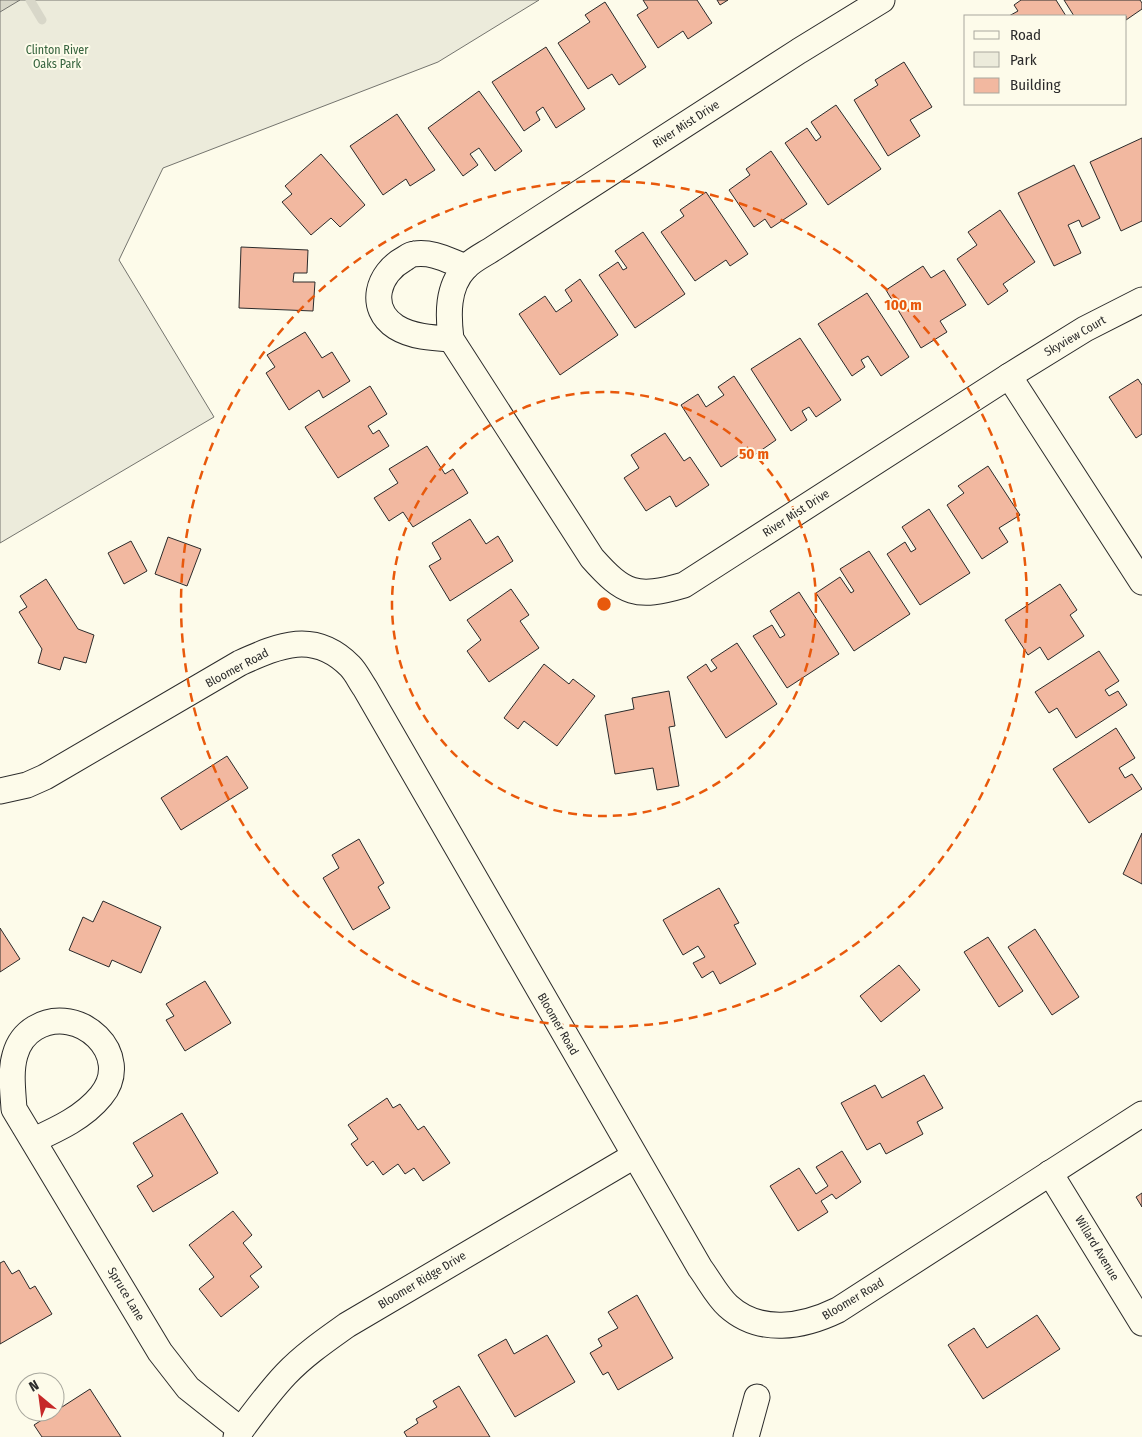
<svg xmlns="http://www.w3.org/2000/svg" width="1142" height="1437" viewBox="0 0 1142 1437" font-family="'Fira Sans Condensed',sans-serif">
  <style>
    .green { fill: #ecebdb; stroke: #74746e }
    .water { fill: #d8d7c9; stroke: #74746e }
    .lines { fill: none; stroke-linecap: round; stroke-linejoin: round }
    .stream { stroke: #d8d7c9; stroke-width: 9 }
    .building { fill: #f2b8a0; stroke: #2b2b2b }
    .street-casing { stroke: #2b2b2b; stroke-width: 27 }
    .street { stroke: #fdfbea; stroke-width: 25 }
    .ring { fill: none; stroke: #e8590c; stroke-width: 2.5; stroke-dasharray: 9 6 }
    .labels { text-anchor: middle; stroke-width: 4; stroke-linejoin: round; paint-order: stroke }
    .park-label { font-size: 12px; fill: #34623c; stroke: #fdfbea }
    .street-label { font-size: 12px; fill: #2b2b2b; stroke: #fdfbea }
    .centre { fill: #e8590c; stroke: #fdfbea; stroke-width: 2.5 }
    .ring-label { font-size: 15px; text-anchor: middle; font-weight: bold; fill: #e8590c; stroke: #fdfbea; stroke-width: 4; stroke-linejoin: round; paint-order: stroke }
  </style>
  <rect width="100%" height="100%" fill="#fdfbea"/>
  <!-- green -->
  <path class="green" d="M0,0H539L438,62L163,168L119,260L214,417L0,543Z"/>
  <!-- water -->
  <path class="water" d="M0,0H20L0,12Z"/>
  <g class="lines">
    <!-- stream -->
    <path class="stream" d="M30,0L42,20"/>
  </g>
  <!-- building -->
  <g class="building">
    <path d="M643,0H697L712,23L688,39L683,31L658,48L637,15L648,8Z"/>
    <path d="M717,0H728L720,5Z"/>
    <path d="M1021,0H1056L1066,16H1009L1018,11L1014,5Z"/>
    <path d="M1064,0H1140L1142,3V9L1126,20V16H1074Z"/>
    <path d="M605,2L646,67L619,85L612,74L588,89L558,43L590,22L585,15Z"/>
    <path d="M546,47L585,109L556,128L543,107L536,112L540,120L524,131L492,82Z"/>
    <path d="M904,62L932,107L910,120L920,136L888,156L854,100L878,85L875,80Z"/>
    <path d="M479,91L522,151L495,171L479,148L470,154L478,165L463,176L428,128Z"/>
    <path d="M836,105L881,169L828,205L785,143L807,128L816,141L821,137L811,122Z"/>
    <path d="M397,114L435,170L410,186L406,179L383,195L350,146Z"/>
    <path d="M1142,138V221L1121,231L1090,162Z"/>
    <path d="M771,151L807,204L771,228L765,219L754,227L729,190L750,175L746,169Z"/>
    <path d="M321,154L365,205L340,227L331,218L311,235L282,202L292,194L285,186Z"/>
    <path d="M1074,165L1100,218L1082,227L1079,220L1068,225L1081,253L1054,266L1018,193Z"/>
    <path d="M706,192L748,254L730,266L726,260L695,281L661,232L684,216L680,210Z"/>
    <path d="M1000,210L1035,262L1003,284L1008,291L988,305L957,259L977,245L968,232Z"/>
    <path d="M643,232L685,294L635,328L599,275L618,262L623,270L627,268L615,251Z"/>
    <path d="M241,247L308,250L307,273H294L293,282H315L313,311L239,308Z"/>
    <path d="M923,266L931,278L944,270L966,305L940,321L947,332L921,348L886,290Z"/>
    <path d="M580,279L618,335L560,375L519,314L545,296L556,312L572,301L565,290Z"/>
    <path d="M867,293L909,357L881,376L868,356L861,360L865,367L852,376L818,324Z"/>
    <path d="M305,332L322,358L332,352L350,381L323,398L319,390L289,410L266,373L275,367L267,355Z"/>
    <path d="M800,338L841,400L816,417L809,407L802,411L807,420L791,431L751,369Z"/>
    <path d="M734,376L776,440L750,458L745,451L721,467L681,405L698,394L706,407L724,395L718,387Z"/>
    <path d="M1138,379L1142,385V434L1136,438L1109,397Z"/>
    <path d="M370,386L387,414L368,426L373,434L379,430L389,446L338,478L305,427Z"/>
    <path d="M665,433L684,461L690,457L709,485L676,507L670,496L646,511L624,478L639,468L631,455Z"/>
    <path d="M427,446L445,474L453,469L468,493L413,527L403,512L389,521L374,498L398,483L389,469Z"/>
    <path d="M988,466L1020,515L999,528L1008,542L982,559L947,505L964,493L958,486Z"/>
    <path d="M929,509L970,573L920,605L887,554L905,542L911,552L916,549L902,527Z"/>
    <path d="M470,519L486,544L498,536L513,561L450,601L429,566L441,559L432,543Z"/>
    <path d="M168,537L201,549L187,586L155,574Z"/>
    <path d="M131,541L147,571L124,584L108,553Z"/>
    <path d="M869,551L910,614L854,651L816,593L840,577L851,593L854,591L840,569Z"/>
    <path d="M46,579L78,629L94,635L86,663L64,657L60,670L38,663L42,649L19,612L27,607L20,596Z"/>
    <path d="M1060,584L1077,610L1070,615L1084,636L1048,660L1040,647L1028,655L1005,620Z"/>
    <path d="M511,589L529,615L520,621L539,648L489,682L467,651L481,640L467,620Z"/>
    <path d="M799,592L839,654L787,688L753,636L772,625L780,638L785,635L770,611Z"/>
    <path d="M737,643L777,704L726,738L687,677L706,664L711,672L717,668L711,660Z"/>
    <path d="M1099,651L1119,681L1105,690L1109,696L1118,691L1127,705L1076,738L1057,708L1049,713L1035,692Z"/>
    <path d="M544,664L569,684L573,679L595,696L557,746L524,721L518,729L504,718Z"/>
    <path d="M669,691L675,726L669,727L679,786L657,790L653,768L615,774L605,715L634,709L632,698Z"/>
    <path d="M1116,728L1135,758L1119,768L1125,778L1132,774L1142,789L1089,823L1053,769Z"/>
    <path d="M227,756L248,788L181,830L161,798Z"/>
    <path d="M1142,833V884L1123,874Z"/>
    <path d="M359,839L384,883L378,887L390,908L353,930L323,878L339,868L332,855Z"/>
    <path d="M719,888L739,923L734,925L756,964L720,984L713,971L702,978L693,963L705,957L698,946L683,955L663,920Z"/>
    <path d="M103,901L161,927L141,973L112,960L109,967L69,950L83,917L93,922Z"/>
    <path d="M0,928L20,959L0,972Z"/>
    <path d="M1035,929L1079,997L1052,1015L1008,947Z"/>
    <path d="M988,937L1023,991L999,1007L964,952Z"/>
    <path d="M899,965L920,990L881,1022L860,996Z"/>
    <path d="M205,981L231,1023L185,1051L166,1020L174,1016L166,1004Z"/>
    <path d="M924,1075L943,1108L917,1122L923,1134L886,1154L880,1143L867,1150L841,1103L875,1085L882,1098Z"/>
    <path d="M387,1098L393,1108L400,1104L418,1130L424,1126L450,1163L423,1181L414,1168L405,1174L398,1164L383,1175L373,1161L367,1166L351,1144L358,1139L348,1125Z"/>
    <path d="M182,1113L218,1173L153,1212L137,1186L153,1176L133,1143Z"/>
    <path d="M842,1151L861,1182L836,1199L832,1194L821,1201L828,1212L798,1231L770,1186L799,1168L816,1194L828,1186L816,1167Z"/>
    <path d="M1142,1193V1207L1136,1197Z"/>
    <path d="M233,1211L252,1235L243,1243L262,1267L250,1276L259,1287L221,1317L199,1289L214,1277L189,1245Z"/>
    <path d="M4,1261L12,1274L19,1270L30,1289L35,1286L52,1314L0,1344V1263Z"/>
    <path d="M637,1295L673,1358L618,1390L608,1372L603,1375L590,1353L602,1346L598,1339L618,1328L608,1312Z"/>
    <path d="M1037,1315L1060,1349L983,1399L948,1345L974,1328L987,1348Z"/>
    <path d="M547,1335L575,1382L515,1417L478,1355L506,1339L514,1354Z"/>
    <path d="M459,1386L490,1437H407L404,1432L418,1423L416,1419L437,1407L433,1401Z"/>
    <path d="M90,1389L121,1437H42L34,1425Z"/>
  </g>
  <g class="lines">
    <!-- street casing -->
    <g class="street-casing">
      <g id="street">
        <path d="M882,0L799,51L494,248C485,254 472,260 465,268C447,287 448,315 451,339L592,558C624,594 636,599 684,585L1009,376L1085,329L1142,300"/>
        <path d="M451,339C433,338 412,337 396,327C367,308 378,273 404,259C407,257 411,254 414,254C433,251 449,261 466,267"/>
        <path d="M1009,376L1142,582"/>
        <path d="M0,791L27,785L45,777L240,663C280,645 314,630 350,666C356,672 360,681 365,688L700,1268C709,1280 717,1296 728,1306C760,1335 803,1327 838,1310L1142,1114"/>
        <path d="M34,1140C58,1129 84,1117 101,1096C135,1055 79,1002 35,1028C25,1034 18,1044 15,1055C10,1072 13,1092 14,1109L160,1352L188,1388L241,1430"/>
        <path d="M1050,1173L1142,1323"/>
        <path d="M236,1437C252,1415 268,1393 286,1374C304,1355 326,1340 347,1325L634,1156"/>
        <path d="M746,1437L757,1397"/>
      </g>
    </g>
    <!-- street -->
    <use href="#street" class="street"/>
  </g>
  <!-- distance rings -->
  <g class="ring">
    <circle cx="604" cy="604" r="212"/>
    <circle cx="604" cy="604" r="423"/>
  </g>
  <g class="labels">
    <!-- park labels -->
    <g class="park-label">
      <text x="57" y="54">Clinton River<tspan x="57" dy="14">Oaks Park</tspan></text>
    </g>
    <!-- street labels -->
    <g class="street-label">
      <text transform="translate(686 124) rotate(-33)" y="4">River Mist Drive</text>
      <text transform="translate(1075 336) rotate(-30)" y="4">Skyview Court</text>
      <text transform="translate(796 513) rotate(-33)" y="4">River Mist Drive</text>
      <text transform="translate(237 668) rotate(-28)" y="4">Bloomer Road</text>
      <text transform="translate(558 1024) rotate(60)" y="4">Bloomer Road</text>
      <text transform="translate(1097 1248) rotate(59)" y="4">Willard Avenue</text>
      <text transform="translate(422 1280) rotate(-31)" y="4">Bloomer Ridge Drive</text>
      <text transform="translate(126 1294) rotate(59)" y="4">Spruce Lane</text>
      <text transform="translate(853 1299) rotate(-31)" y="4">Bloomer Road</text>
    </g>
  </g>
  <circle cx="604" cy="604" r="8" class="centre"/>
  <g class="ring-label">
    <text x="903" y="310">100 m</text>
    <text x="754" y="459">50 m</text>
  </g>
  <!-- legend -->
  <rect x="964" y="15" width="162" height="90" fill="#fdfbea" stroke="#a9a89e"/>
  <rect x="974" y="31" width="25" height="8" fill="#fdfbea" stroke="#a9a89e"/>
  <text x="1010" y="40" font-size="15" fill="#2b2b2b">Road</text>
  <rect x="974" y="52" width="25" height="15" fill="#ecebdb" stroke="#a9a89e"/>
  <text x="1010" y="65" font-size="15" fill="#2b2b2b">Park</text>
  <rect x="974" y="78" width="25" height="15" fill="#f2b8a0" stroke="#a9a89e"/>
  <text x="1010" y="90" font-size="15" fill="#2b2b2b">Building</text>
  <!-- north arrow -->
  <g transform="translate(40 1397) rotate(331)"><circle r="24" fill="#fdfbea" stroke="#a9a89e"/>
  <path d="M0-4L9 19L0 12L-9 19Z" fill="#c62828"/>
  <text y="-8" font-size="14" font-weight="bold" text-anchor="middle" fill="#2b2b2b">N</text>
  </g>
</svg>
